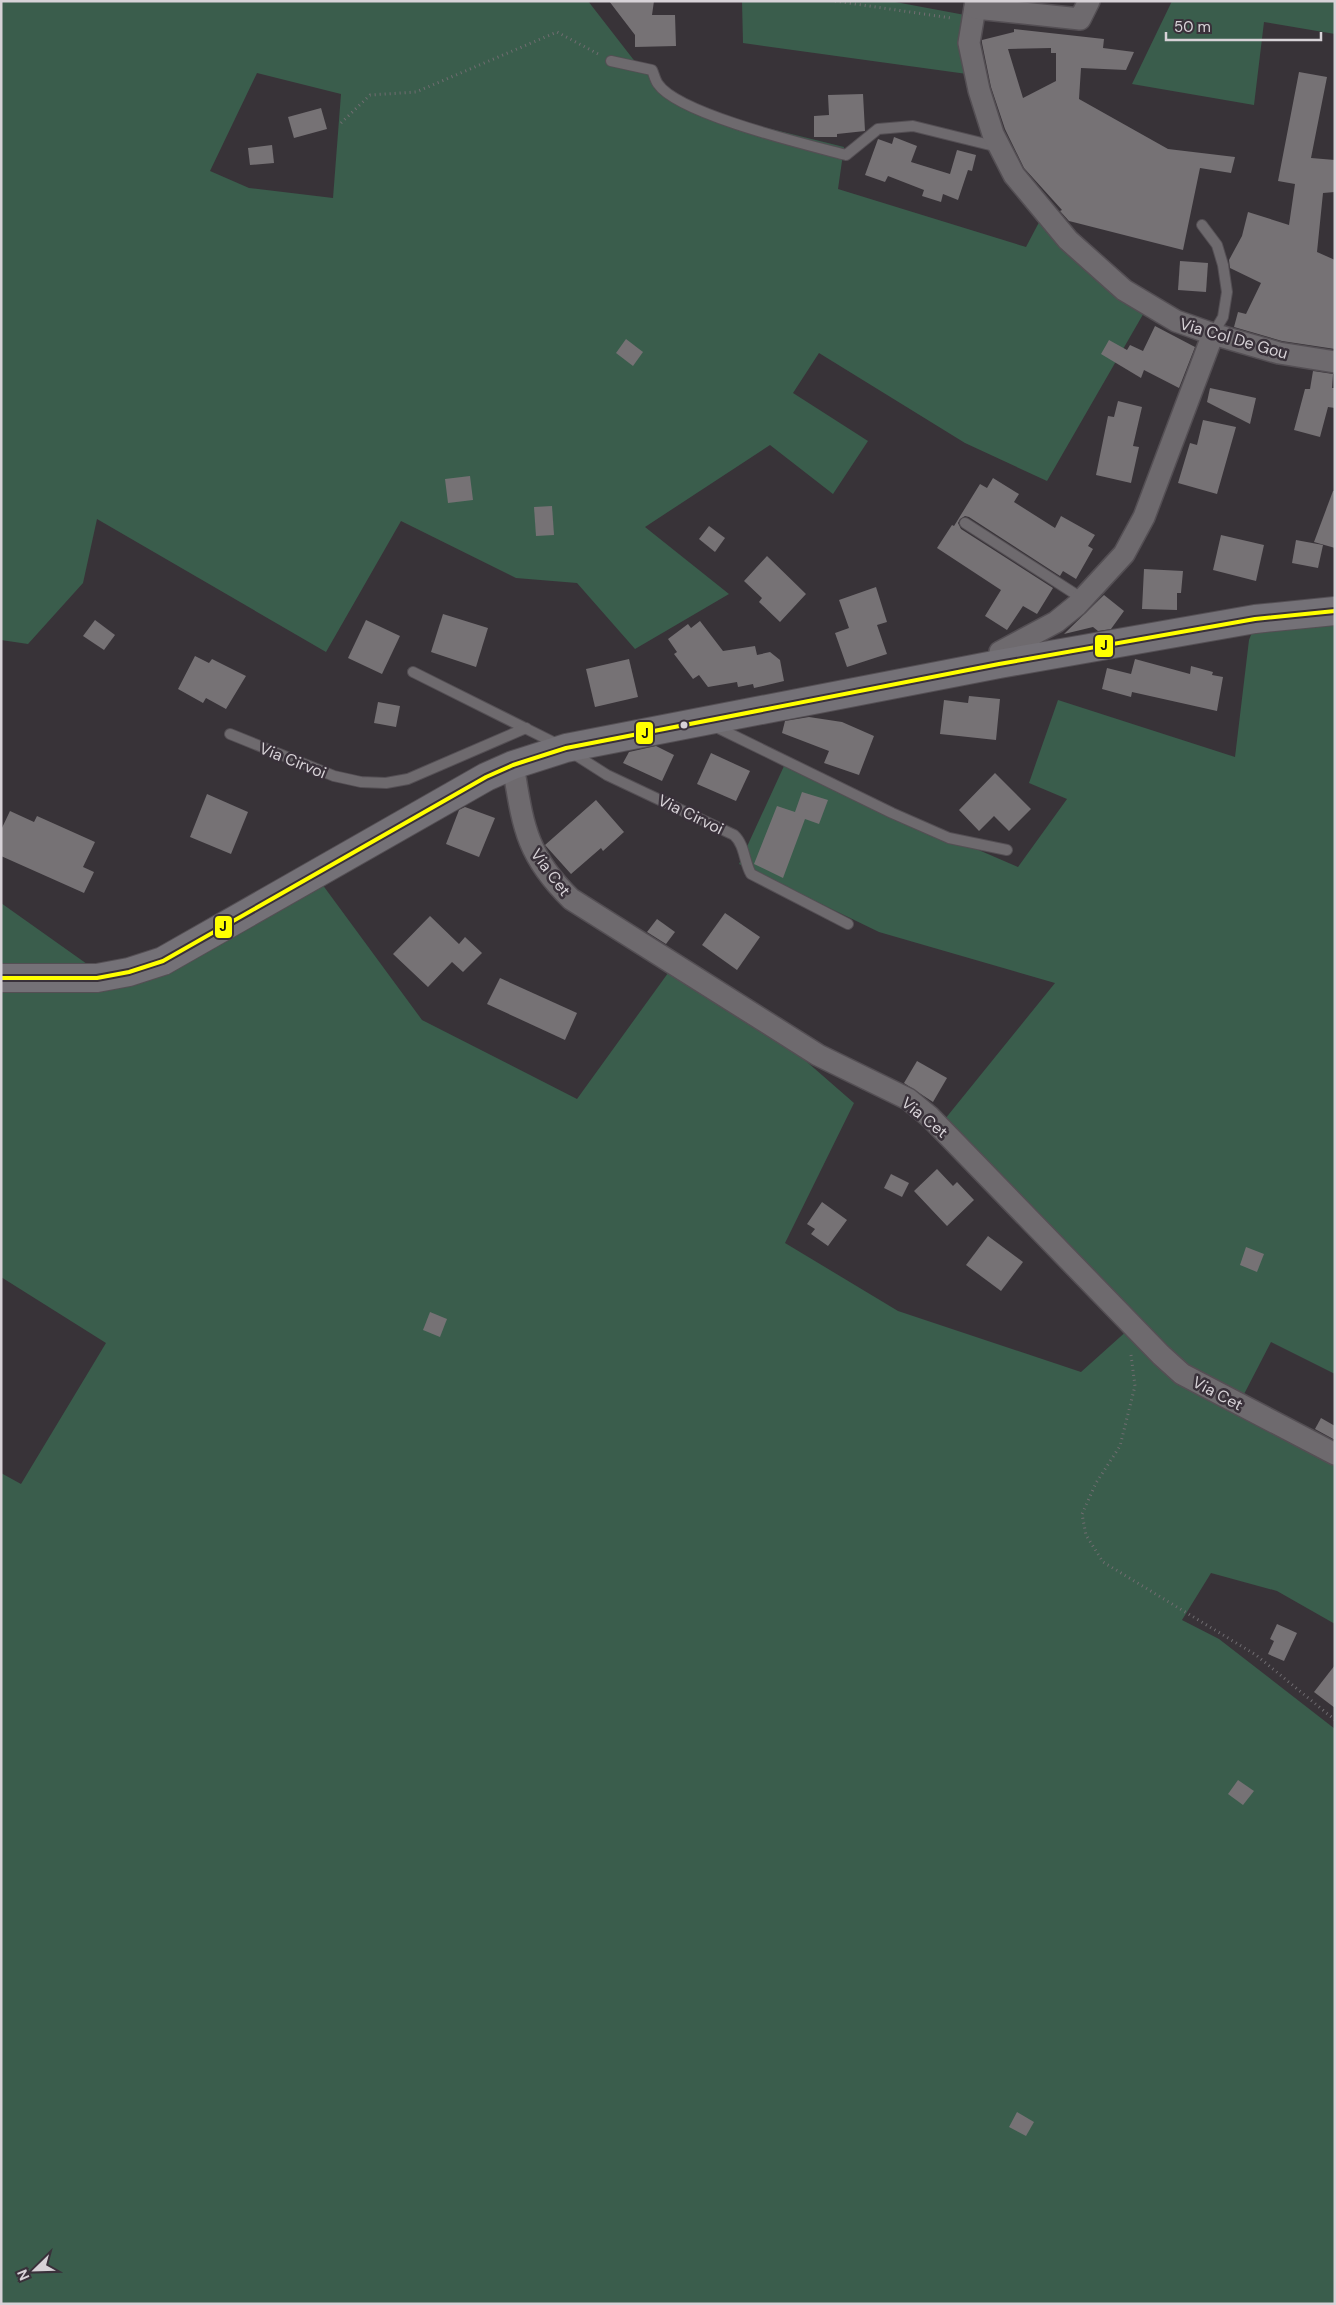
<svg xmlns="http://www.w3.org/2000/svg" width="1336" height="2305" viewBox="0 0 1336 2305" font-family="'DM Sans',sans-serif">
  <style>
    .green { fill: #3a5d4c; fill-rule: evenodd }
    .building { fill: #767275; fill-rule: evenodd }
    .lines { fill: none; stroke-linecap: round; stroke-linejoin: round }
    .lane-casing { stroke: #544f54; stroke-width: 12 }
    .street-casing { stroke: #544f54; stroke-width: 24 }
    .secondary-casing { stroke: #544f54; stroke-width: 30 }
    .path { stroke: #706d71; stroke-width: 3; stroke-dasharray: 1 4; stroke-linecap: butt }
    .lane { stroke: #6e6a6e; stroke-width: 10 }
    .street { stroke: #6e6a6e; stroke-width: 21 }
    .secondary { stroke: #747177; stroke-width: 28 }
    .bus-1-casing { stroke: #39313a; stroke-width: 8 }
    .bus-1 { stroke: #ff0; stroke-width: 4 }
    .bus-dot { fill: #d7d2d7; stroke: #39313a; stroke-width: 2 }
    .labels { text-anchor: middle; stroke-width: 5; stroke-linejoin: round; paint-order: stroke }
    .street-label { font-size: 16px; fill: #d7d2d7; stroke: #39313a }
    .line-badge { stroke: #39313a; stroke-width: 2 }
    .pale-badge-label { font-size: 14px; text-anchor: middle; font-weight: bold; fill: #111 }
  </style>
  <rect width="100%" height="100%" fill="#383338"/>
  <!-- green -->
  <g class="green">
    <path d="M1,1H588L633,59L678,106L844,147L838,189L1026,247L1046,209L1149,304L1047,481L965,443L819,353L793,393L868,441L833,494L770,445L645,527L729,594L635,649L577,583L516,578L401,521L326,652L97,519L83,583L28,644L1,640ZM257,73L341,94L333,198L249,188L210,171Z"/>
    <path d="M742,1H890L965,15L967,74L743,43Z"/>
    <path d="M1172,1H1335V34L1264,22L1254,105L1132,84Z"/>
    <path d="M1335,604V1374L1271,1342L1242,1398L1335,1458V1624L1277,1591L1211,1573L1182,1620L1219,1639L1335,1729V2304H1V1473L21,1484L106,1343L1,1277V903L87,964L196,957L322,884L422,1020L577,1099L676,962L737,1001L854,1103L785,1243L898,1311L1081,1372L1139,1320L945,1119L1055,983L879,932L739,864L784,766L1018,867L1067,799L1029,783L1058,700L1235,757L1249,640L1262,607Z"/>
  </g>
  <!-- building -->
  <g class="building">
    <path d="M609,1H654L652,15H675L676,46L635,47V35Z"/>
    <path d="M1014,29L1104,39L1103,48L1134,52L1126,70L1081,68L1079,99L1168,149L1235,157L1231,173L1200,168L1183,250L1069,221L1060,211L1062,210L1024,168L1005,129L991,87L982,43V40L1014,32ZM1051,48V53H1056V81L1023,98L1008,49Z"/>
    <path d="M1299,72L1327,77L1311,158L1335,160V192L1323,193L1317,252L1335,260V349L1282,341L1234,327L1238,312L1246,314L1261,283L1230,268L1229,260L1242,236L1248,212L1289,225L1295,184L1278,181Z"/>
    <path d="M863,94L865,131L837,134V137H814V116L829,115L828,95Z"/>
    <path d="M321,108L327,129L294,138L288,117Z"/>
    <path d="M894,137L917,146L911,162L950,174L957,150L976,155L972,171L968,170L958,200L943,194L941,202L922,196L924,190L888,176L885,182L865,175L878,139L892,144Z"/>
    <path d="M272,145L274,163L250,165L248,148Z"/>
    <path d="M1180,261L1208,263L1206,292L1178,290Z"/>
    <path d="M1155,326L1195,347L1179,388L1144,370L1141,378L1101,354L1109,340L1127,350L1130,345L1143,351Z"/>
    <path d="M626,339L643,352L633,366L616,353Z"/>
    <path d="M1313,371L1333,374L1332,388H1335V408L1328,407L1320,437L1294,430L1305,389H1310Z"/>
    <path d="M1210,388L1256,398L1250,424L1207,402Z"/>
    <path d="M1118,401L1142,407L1133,446L1139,447L1131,483L1096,475L1108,416L1114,417Z"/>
    <path d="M1203,420L1236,427L1217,494L1178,483L1190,443L1197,445Z"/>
    <path d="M470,476L473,500L448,503L445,479Z"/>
    <path d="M993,478L1019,494L1014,502L1055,528L1061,516L1095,535L1088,546L1093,549L1076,579L1063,571L1060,576L969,517L965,516L960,519L958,523L961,529L1053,588L1037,614L1023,606L1007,630L985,616L1001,590L937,548L952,525L954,526L980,484L987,488Z"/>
    <path d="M1333,491H1335V548L1314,542Z"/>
    <path d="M552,506L554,535L536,536L534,507Z"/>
    <path d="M709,526L725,538L715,552L699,539Z"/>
    <path d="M1221,535L1264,545L1256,581L1213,570Z"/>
    <path d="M1296,540L1323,545L1318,568L1292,563Z"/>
    <path d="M767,556L806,594L780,622L759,602L762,598L744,581Z"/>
    <path d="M1144,569L1183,571L1181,593H1177V610L1142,609Z"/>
    <path d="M876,587L887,622L877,625L887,654L847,667L835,633L849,628L839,600Z"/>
    <path d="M1104,595L1124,611L1111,629L1098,631L1093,627L1064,634Z"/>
    <path d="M443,614L488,628L476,667L431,652Z"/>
    <path d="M95,620L115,635L104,650L83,636Z"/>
    <path d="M366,620L400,636L382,674L348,658Z"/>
    <path d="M700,621L723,651L755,646L757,655L770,652L780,660L784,681L754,688L753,684L738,687L737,682L708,687L699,675L693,679L674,654L677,652L668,639L688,624L691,628Z"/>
    <path d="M195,656L209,663L212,659L246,676L226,709L206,698L203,703L178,689Z"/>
    <path d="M629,659L638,697L595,707L586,669Z"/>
    <path d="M1135,659L1190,674L1191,666L1213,672L1212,675L1223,677L1217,711L1132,692L1131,697L1102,689L1107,668L1131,674Z"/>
    <path d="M969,696L1000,699L996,740L940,734L944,700L968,703Z"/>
    <path d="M378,702L400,706L396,727L374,723Z"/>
    <path d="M809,717L842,722L874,736L859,775L824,763L829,751L782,733L785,721Z"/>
    <path d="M656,746L674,755L662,781L623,763L629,752Z"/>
    <path d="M711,753L750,771L736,801L697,784Z"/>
    <path d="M995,773L1031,809L1009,831L994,816L979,831L959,810Z"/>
    <path d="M802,792L828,800L819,824L805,819L783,878L754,864L777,806L795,812Z"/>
    <path d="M207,794L248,812L231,854L190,837Z"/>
    <path d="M596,800L624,832L603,851L601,848L571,874L545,845Z"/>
    <path d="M465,807L495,818L479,857L446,844L459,810Z"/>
    <path d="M10,811L34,822L37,816L95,842L83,867L94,872L84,893L1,856V830Z"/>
    <path d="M725,913L760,937L737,970L702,945Z"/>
    <path d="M430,916L459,944L465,937L482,953L463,972L452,962L428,987L393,954Z"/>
    <path d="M657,919L675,932L666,944L647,932Z"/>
    <path d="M500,978L577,1013L565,1040L487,1004Z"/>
    <path d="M917,1061L947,1078L933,1102L904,1083Z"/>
    <path d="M937,1169L953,1186L957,1182L974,1200L947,1226L914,1191Z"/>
    <path d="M891,1174L909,1183L902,1197L884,1188Z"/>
    <path d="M822,1202L847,1220L828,1246L811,1234L815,1229L807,1224Z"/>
    <path d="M988,1236L1023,1262L1001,1291L966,1265Z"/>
    <path d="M1246,1247L1264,1254L1257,1272L1240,1265Z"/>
    <path d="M430,1312L447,1319L440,1337L423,1330Z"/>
    <path d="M1321,1418L1335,1426V1440L1315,1429Z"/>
    <path d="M1277,1624L1297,1633L1284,1661L1268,1654L1274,1641L1270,1639Z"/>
    <path d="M1335,1665V1708L1314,1692Z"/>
    <path d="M1238,1780L1254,1791L1243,1805L1228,1794Z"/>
    <path d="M1017,2112L1034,2122L1026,2136L1009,2127Z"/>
  </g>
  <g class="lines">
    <!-- lane casing -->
    <g class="lane-casing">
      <g id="lane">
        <path d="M611,61L652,70C654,74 655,80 658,84C678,114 808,145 846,155L878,129L913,126L998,147"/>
        <path d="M1202,225L1217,245L1223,265L1227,292L1223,317L1213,334"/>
        <path d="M965,523L1083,599"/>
        <path d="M413,672L559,745"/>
        <path d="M712,725L892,813L949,838L1007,850"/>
        <path d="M230,734L334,776L361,782L386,783L408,779L526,728"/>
        <path d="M571,752L607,775L734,835C745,845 744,862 751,874L848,924"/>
      </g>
    </g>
    <!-- street casing -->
    <g class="street-casing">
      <g id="street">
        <path d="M976,1L969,43L979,90L993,134L1014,175L1068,240L1124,290L1176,321L1213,334L1279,353L1335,362"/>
        <path d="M975,8L1080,19L1089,1"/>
        <path d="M999,664L1000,652L1056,622L1077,605L1124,554L1144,517L1213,334"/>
        <path d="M513,765C523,824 525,854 571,899L818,1055L908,1099L930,1117L1161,1355L1182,1374L1335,1454"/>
      </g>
    </g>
    <!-- secondary casing -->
    <g class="secondary-casing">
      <path id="secondary" d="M1,978H97L129,972L163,961L486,777L513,765L566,748L999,664L1255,619L1335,611"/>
    </g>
    <!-- path -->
    <g class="path">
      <path d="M835,1L951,18L952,20"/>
      <path d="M341,123L370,95L416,92L557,32L600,55"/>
      <path d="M1131,1355L1135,1386L1120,1446L1096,1483L1082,1514L1086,1535L1103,1562L1256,1655L1335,1720"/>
    </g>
    <!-- lane -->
    <use href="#lane" class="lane"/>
    <!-- street -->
    <use href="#street" class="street"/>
    <!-- secondary -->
    <use href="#secondary" class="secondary"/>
    <!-- bus-1 casing -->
    <g class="bus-1-casing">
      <path id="bus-1" d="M1,978H97L129,972L163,961L486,777L513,765L566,748L999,664L1255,619L1335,611"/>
    </g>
    <!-- bus-1 -->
    <use href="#bus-1" class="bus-1"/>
  </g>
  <!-- markers -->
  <circle class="bus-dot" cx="684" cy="725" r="4.5"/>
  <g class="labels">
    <!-- street labels -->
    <g class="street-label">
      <text transform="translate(1234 338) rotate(16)" y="6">Via Col De Gou</text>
      <text transform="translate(293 760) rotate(22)" y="6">Via Cirvoi</text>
      <text transform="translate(691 814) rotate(26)" y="6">Via Cirvoi</text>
      <text transform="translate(551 872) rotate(53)" y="6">Via Cet</text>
      <text transform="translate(925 1117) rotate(39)" y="6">Via Cet</text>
      <text transform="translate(1218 1393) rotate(28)" y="6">Via Cet</text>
    </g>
  </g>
  <g class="line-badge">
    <rect x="1094" y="634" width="20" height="24" rx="5" fill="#ff0"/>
    <rect x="635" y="721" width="19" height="24" rx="5" fill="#ff0"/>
    <rect x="214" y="915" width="19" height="24" rx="5" fill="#ff0"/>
  </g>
  <g class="pale-badge-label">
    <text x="1104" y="650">J</text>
    <text x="645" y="738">J</text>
    <text x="223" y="931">J</text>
  </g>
  <!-- border -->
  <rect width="1336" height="2305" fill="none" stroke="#d7d2d7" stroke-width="5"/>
  <!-- north arrow -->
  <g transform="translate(35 2270) rotate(247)" stroke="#39313a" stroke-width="4" paint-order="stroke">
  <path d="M0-4L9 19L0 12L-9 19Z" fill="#d7d2d7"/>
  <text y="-8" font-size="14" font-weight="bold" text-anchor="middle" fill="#d7d2d7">N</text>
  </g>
  <!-- scale -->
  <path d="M1166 32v8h155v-8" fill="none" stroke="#d7d2d7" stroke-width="2.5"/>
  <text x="1174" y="32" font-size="15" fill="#d7d2d7" stroke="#39313a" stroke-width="4" paint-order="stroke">50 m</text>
</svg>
